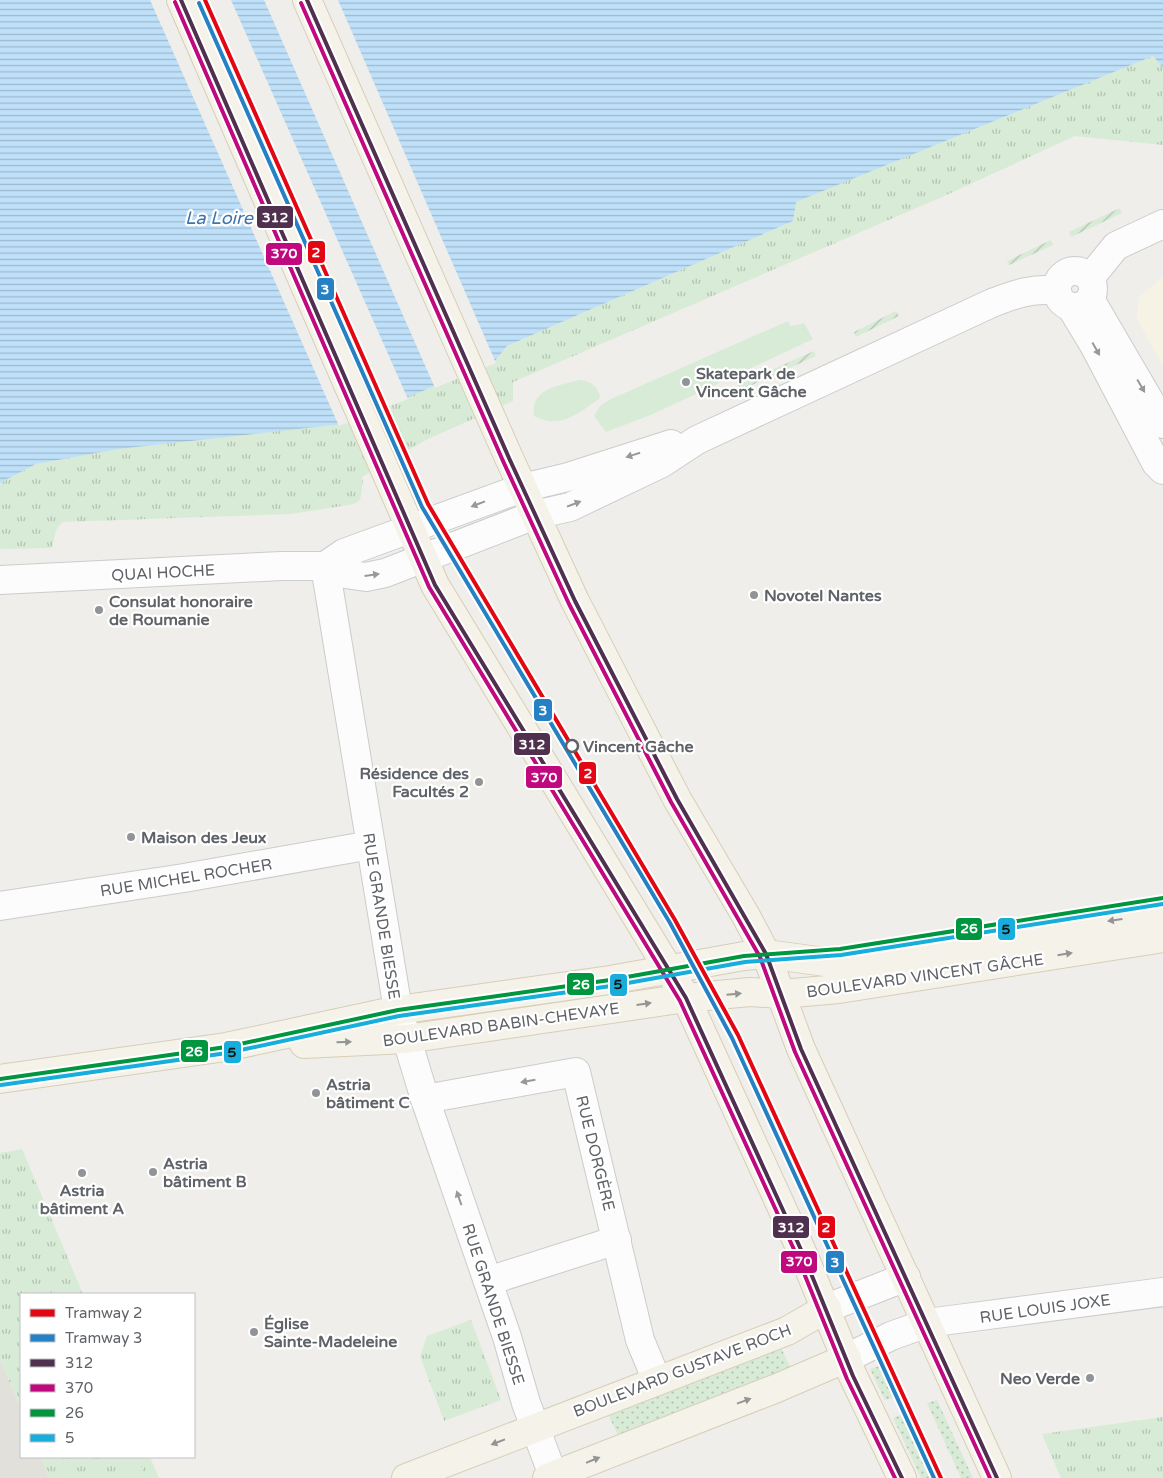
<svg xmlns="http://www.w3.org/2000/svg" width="1163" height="1478" viewBox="0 0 1163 1478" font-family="'Varela Round',sans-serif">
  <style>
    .commercial { fill: #f7f3e4 }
    .education { fill: #e2e0da }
    .grass { fill: url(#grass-dots) }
    .park { fill: url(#park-tufts) }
    .garden { fill: url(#garden-furrows) }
    .pitch { fill: #d8ebd6 }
    .water { fill: url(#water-rules) }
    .pier { fill: #efeeea }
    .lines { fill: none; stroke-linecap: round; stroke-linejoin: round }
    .minor-casing { stroke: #cbcccc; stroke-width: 30 }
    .major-casing { stroke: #d7ceb8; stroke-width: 30 }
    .minor { stroke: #fdfcfc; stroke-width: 28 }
    .major { stroke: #f4f2e9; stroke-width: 28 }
    .bus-1-casing { stroke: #fff; stroke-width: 8 }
    .bus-2-casing { stroke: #fff; stroke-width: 8 }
    .bus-3-casing { stroke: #fff; stroke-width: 8 }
    .bus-4-casing { stroke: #fff; stroke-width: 8 }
    .bus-1 { stroke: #4f304e; stroke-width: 4 }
    .bus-2 { stroke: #c0087f; stroke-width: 4 }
    .bus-3 { stroke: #009640; stroke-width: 4 }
    .bus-4 { stroke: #18aedb; stroke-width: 4 }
    .tram-1-casing { stroke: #fff; stroke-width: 8 }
    .tram-2-casing { stroke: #fff; stroke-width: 8 }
    .tram-1 { stroke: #e30613; stroke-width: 4 }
    .tram-2 { stroke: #2581c4; stroke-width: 4 }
    .oneway { fill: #96999c }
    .oneway2 { fill: #939595 }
    .poi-dot { fill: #919496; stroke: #fff; stroke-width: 2 }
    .stop-dot { fill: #fff; stroke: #5f6368; stroke-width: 2.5 }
    .labels { text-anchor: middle; stroke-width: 4.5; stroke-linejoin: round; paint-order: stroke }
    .poi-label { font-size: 16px; font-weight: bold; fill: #5f6368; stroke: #fff; text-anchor: start }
    .street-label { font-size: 16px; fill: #5f6368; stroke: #fff }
    .stop-label { font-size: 16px; font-weight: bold; fill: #5f6368; stroke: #fff; text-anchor: start }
    .water-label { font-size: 18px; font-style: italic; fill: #4174aa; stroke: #fff }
    .line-badge { stroke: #fff; stroke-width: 2 }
    .badge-label { font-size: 14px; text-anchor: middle; font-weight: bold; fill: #fff }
    .pale-badge-label { font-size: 14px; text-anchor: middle; font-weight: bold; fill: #111 }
  </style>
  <defs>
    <pattern id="grass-dots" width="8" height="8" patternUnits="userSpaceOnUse" patternTransform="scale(1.25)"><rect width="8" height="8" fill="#d8ebd6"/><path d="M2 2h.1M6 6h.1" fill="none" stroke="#b2c2b1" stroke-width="1.8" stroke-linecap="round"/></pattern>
    <pattern id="park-tufts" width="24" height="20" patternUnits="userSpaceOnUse" patternTransform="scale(1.25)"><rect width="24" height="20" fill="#d8ebd6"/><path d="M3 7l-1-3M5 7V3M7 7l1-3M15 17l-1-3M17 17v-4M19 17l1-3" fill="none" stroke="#b2c2b1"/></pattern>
    <pattern id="garden-furrows" width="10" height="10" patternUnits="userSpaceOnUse" patternTransform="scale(1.25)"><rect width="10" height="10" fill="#d8ebd6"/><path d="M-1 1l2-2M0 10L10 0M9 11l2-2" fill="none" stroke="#b2c2b1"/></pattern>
    <pattern id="water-rules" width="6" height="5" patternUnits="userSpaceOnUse" patternTransform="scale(1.25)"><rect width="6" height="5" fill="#bfe0f9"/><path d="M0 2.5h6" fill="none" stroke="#9eb9cd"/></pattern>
  </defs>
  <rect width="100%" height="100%" fill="#efeeea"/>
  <!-- commercial -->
  <path class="commercial" d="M1163,277V366L1137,319L1139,297Z"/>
  <!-- education -->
  <path class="education" d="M0,1359L21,1410V1457H41L49,1478H0Z"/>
  <!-- grass -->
  <g class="grass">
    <path d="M779,1344L791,1368L619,1437L606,1411Z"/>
    <path d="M882,1365L896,1397L885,1400L870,1369Z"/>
    <path d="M937,1400L973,1478H961L927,1403Z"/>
    <path d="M903,1414L933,1478H921L893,1418Z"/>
  </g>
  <!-- park -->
  <g class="park">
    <path d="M1153,56L1163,68V145L1075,136L942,197L513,382V401L426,440L362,477L363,483L360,500L354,504L291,514L62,522L56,530L52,548L0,549V483L36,464L118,448L495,361L507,346L793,221L795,202Z"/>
    <path d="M22,1149L83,1294H21V1410L0,1359V1153Z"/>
    <path d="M471,1320L501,1400L444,1421L420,1356L427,1336Z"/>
    <path d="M1163,1417V1478H1061L1042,1434Z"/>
    <path d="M41,1457H150L159,1478H49Z"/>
  </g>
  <!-- garden -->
  <g class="garden">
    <path d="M1120,208L1122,213L1071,237L1069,232Z"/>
    <path d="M1051,240L1053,245L1009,265L1007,261Z"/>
    <path d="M896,311L899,316L856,337L854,332Z"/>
    <path d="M814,351L816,356L741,390L738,385Z"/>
  </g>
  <!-- pitch -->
  <g class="pitch">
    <path d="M788,321L790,326L804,323L813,339L653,414L606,432L594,416L600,406L611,399Z"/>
    <path d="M579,380C589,380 599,386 600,398C579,413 560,430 534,416C530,388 559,386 579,380Z"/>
    <path d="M122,1457H137L146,1477L131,1478Z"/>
  </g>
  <!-- water -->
  <path class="water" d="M0,0H1163V68L1153,56L796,202L793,221L507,346L495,361L343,424L118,449L36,464L0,483Z"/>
  <!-- pier -->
  <g class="pier">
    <path d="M150,0H231L408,399L339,426Z"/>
    <path d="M264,0H338L496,363L435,388Z"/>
  </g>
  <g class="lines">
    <!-- minor casing -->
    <g class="minor-casing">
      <g id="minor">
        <circle cx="1075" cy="289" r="18"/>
        <path d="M1090,278L1116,246L1163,224"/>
        <path d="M1090,299L1163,424"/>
        <path d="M1071,307L1094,345L1156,463L1163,470"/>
        <path d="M325,566L398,1010L425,1099L507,1337L526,1403L554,1478"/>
        <path d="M325,566L344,553L522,488L568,477L671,444"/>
        <path d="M0,580L282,566H325L345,574L366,577L385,573L535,515L570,507L662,463L697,440L992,303C1013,295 1033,287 1057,291"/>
        <path d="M0,906L184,878L371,845"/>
        <path d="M425,1099L576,1072L640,1340L657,1381"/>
        <path d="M488,1281L617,1240"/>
        <path d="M827,1308L906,1277"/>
        <path d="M847,1358L891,1336L927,1323L1163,1292"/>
      </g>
    </g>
    <!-- major casing -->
    <g class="major-casing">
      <g id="major">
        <path d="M181,0L435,585L686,998L803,1254L853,1376L902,1478"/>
        <path d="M307,0L509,458L575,601L677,799L746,916L766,954L801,1049L997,1478"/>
        <path d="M304,1044L406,1039L686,998L750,992L781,994L839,989L1163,938"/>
        <path d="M0,1079L226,1047L398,1010L610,980L744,956L766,954L833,963L1163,913"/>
        <path d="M406,1478L787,1331L827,1308"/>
        <path d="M547,1478L777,1388L847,1358"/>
      </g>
    </g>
    <!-- minor -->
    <use href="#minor" class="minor"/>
    <!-- major -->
    <use href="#major" class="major"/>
    <!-- bus-1 casing -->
    <g class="bus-1-casing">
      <g id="bus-1">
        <path d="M181,0L435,585L686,998L803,1254L853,1376L902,1478"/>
        <path d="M307,0L509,458L575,601L677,799L766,954L801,1049L997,1478"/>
      </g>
    </g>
    <!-- bus-2 casing -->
    <g class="bus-2-casing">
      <g id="bus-2">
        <path d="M175,2L429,587L680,1001L797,1256L847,1379L895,1478"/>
        <path d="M301,3L503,461L569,604L671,802L760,957L795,1052L990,1478"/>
      </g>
    </g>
    <!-- bus-3 casing -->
    <g class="bus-3-casing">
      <path id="bus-3" d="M0,1079L226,1047L398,1010L610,980L744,956L840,949L1163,898"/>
    </g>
    <!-- bus-4 casing -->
    <g class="bus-4-casing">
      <path id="bus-4" d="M1,1085L227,1053L399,1016L611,986L745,962L841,955L1163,904"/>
    </g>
    <!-- bus-1 -->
    <use href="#bus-1" class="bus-1"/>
    <!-- bus-2 -->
    <use href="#bus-2" class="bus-2"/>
    <!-- bus-3 -->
    <use href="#bus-3" class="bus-3"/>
    <!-- bus-4 -->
    <use href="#bus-4" class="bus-4"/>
    <!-- tram-1 casing -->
    <g class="tram-1-casing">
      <path id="tram-1" d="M205,0L428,504L675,920L738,1035L941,1478"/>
    </g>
    <!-- tram-2 casing -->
    <g class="tram-2-casing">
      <path id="tram-2" d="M199,3L422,507L670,923L732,1038L934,1478"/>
    </g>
    <!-- tram-1 -->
    <use href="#tram-1" class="tram-1"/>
    <!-- tram-2 -->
    <use href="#tram-2" class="tram-2"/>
  </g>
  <!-- one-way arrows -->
  <defs><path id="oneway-solid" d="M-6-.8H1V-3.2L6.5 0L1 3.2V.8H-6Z" transform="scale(1.25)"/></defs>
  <g class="oneway">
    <use href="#oneway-solid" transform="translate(1096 349) rotate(61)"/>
    <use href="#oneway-solid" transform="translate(1141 386) rotate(60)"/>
    <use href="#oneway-solid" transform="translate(633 455) rotate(162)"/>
    <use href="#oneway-solid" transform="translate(478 504) rotate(159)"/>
    <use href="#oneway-solid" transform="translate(574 504) rotate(-21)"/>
    <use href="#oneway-solid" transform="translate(372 575) rotate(-8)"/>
    <use href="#oneway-solid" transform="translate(528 1081) rotate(170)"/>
    <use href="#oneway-solid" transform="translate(459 1198) rotate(-109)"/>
  </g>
  <g class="oneway2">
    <use href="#oneway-solid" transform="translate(1115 920) rotate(172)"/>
    <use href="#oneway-solid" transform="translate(1065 954) rotate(-9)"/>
    <use href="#oneway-solid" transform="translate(734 994) rotate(-5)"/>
    <use href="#oneway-solid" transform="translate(644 1004) rotate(-8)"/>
    <use href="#oneway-solid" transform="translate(344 1042) rotate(-2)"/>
    <use href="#oneway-solid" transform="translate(744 1401) rotate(-20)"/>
    <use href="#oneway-solid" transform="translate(498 1442) rotate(159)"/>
    <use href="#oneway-solid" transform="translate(593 1460) rotate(-22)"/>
  </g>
  <!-- markers -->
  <g class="poi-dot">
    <circle cx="686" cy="382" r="5"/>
    <circle cx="754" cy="595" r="5"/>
    <circle cx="99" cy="610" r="5"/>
    <circle cx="479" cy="782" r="5"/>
    <circle cx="131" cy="837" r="5"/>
    <circle cx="316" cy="1093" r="5"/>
    <circle cx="153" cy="1172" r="5"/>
    <circle cx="82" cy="1173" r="5"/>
    <circle cx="254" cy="1332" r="5"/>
    <circle cx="1090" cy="1378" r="5"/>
  </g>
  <circle class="stop-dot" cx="572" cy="746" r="6"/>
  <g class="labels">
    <!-- poi labels -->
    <g class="poi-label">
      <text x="696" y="379">Skatepark de<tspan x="696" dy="18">Vincent Gâche</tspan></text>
      <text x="764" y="601">Novotel Nantes</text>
      <text x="109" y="607">Consulat honoraire<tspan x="109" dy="18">de Roumanie</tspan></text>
      <text x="469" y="779" text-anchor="end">Résidence des<tspan x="469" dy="18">Facultés 2</tspan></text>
      <text x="141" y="843">Maison des Jeux</text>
      <text x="326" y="1090">Astria<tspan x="326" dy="18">bâtiment C</tspan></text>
      <text x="163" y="1169">Astria<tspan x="163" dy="18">bâtiment B</tspan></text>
      <text x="82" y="1196" text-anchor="middle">Astria<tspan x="82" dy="18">bâtiment A</tspan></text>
      <text x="264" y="1329">Église<tspan x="264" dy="18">Sainte-Madeleine</tspan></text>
      <text x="1080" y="1384" text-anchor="end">Neo Verde</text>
    </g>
    <!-- street labels -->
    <g class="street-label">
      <text transform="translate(163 572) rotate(-3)" y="6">QUAI HOCHE</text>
      <text transform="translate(186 877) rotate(-9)" y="6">RUE MICHEL ROCHER</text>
      <text transform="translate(382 916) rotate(81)" y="6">RUE GRANDE BIESSE</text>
      <text transform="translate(925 975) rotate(-8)" y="6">BOULEVARD VINCENT GÂCHE</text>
      <text transform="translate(501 1024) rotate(-8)" y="6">BOULEVARD BABIN-CHEVAYE</text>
      <text transform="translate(596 1153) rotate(76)" y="6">RUE DORGÈRE</text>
      <text transform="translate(494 1304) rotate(72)" y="6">RUE GRANDE BIESSE</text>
      <text transform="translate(1045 1308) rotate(-8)" y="6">RUE LOUIS JOXE</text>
      <text transform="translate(682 1370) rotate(-21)" y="6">BOULEVARD GUSTAVE ROCH</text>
    </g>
    <!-- stop labels -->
    <g class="stop-label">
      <text x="583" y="752">Vincent Gâche</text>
    </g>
    <!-- water labels -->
    <g class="water-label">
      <text x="219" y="224">La Loire</text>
    </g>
  </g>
  <g class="line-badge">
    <rect x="256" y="205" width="38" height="24" rx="5" fill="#4f304e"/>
    <rect x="307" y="240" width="19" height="24" rx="5" fill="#e30613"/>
    <rect x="265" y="242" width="38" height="24" rx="5" fill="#c0087f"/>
    <rect x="316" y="277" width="19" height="24" rx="5" fill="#2581c4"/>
    <rect x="533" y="698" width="20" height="24" rx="5" fill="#2581c4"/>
    <rect x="513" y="732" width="38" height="24" rx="5" fill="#4f304e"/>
    <rect x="578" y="761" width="19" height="24" rx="5" fill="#e30613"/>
    <rect x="525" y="765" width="38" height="24" rx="5" fill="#c0087f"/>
    <rect x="955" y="917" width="28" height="24" rx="5" fill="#009640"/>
    <rect x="997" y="917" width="19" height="24" rx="5" fill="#18aedb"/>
    <rect x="566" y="972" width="29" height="24" rx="5" fill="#009640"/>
    <rect x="609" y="973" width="19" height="24" rx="5" fill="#18aedb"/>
    <rect x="180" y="1039" width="29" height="24" rx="5" fill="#009640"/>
    <rect x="223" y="1040" width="19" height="24" rx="5" fill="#18aedb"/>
    <rect x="772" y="1215" width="38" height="24" rx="5" fill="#4f304e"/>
    <rect x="817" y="1215" width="19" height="24" rx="5" fill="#e30613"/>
    <rect x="780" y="1250" width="38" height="24" rx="5" fill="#c0087f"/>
    <rect x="825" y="1250" width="20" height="24" rx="5" fill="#2581c4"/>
  </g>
  <g class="badge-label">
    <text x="275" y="222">312</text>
    <text x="316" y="257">2</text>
    <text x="284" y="258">370</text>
    <text x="325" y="294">3</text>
    <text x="543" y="715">3</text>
    <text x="532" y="749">312</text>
    <text x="588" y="778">2</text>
    <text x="544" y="782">370</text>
    <text x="969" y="933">26</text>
    <text x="581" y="989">26</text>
    <text x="194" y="1056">26</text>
    <text x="791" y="1232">312</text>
    <text x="826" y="1232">2</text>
    <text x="799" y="1266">370</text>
    <text x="835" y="1267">3</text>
  </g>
  <g class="pale-badge-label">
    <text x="1006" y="934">5</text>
    <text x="618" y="989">5</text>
    <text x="232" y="1057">5</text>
  </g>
  <!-- legend -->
  <rect x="20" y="1293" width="175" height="165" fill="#ffffff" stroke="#bfc1c3"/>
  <rect x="30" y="1309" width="25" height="8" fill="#e30613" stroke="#bfc1c3"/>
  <text x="65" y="1318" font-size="15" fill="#5f6368">Tramway 2</text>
  <rect x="30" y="1334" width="25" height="8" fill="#2581c4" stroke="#bfc1c3"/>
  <text x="65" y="1343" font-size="15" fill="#5f6368">Tramway 3</text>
  <rect x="30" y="1359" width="25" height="8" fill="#4f304e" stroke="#bfc1c3"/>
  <text x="65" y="1368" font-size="15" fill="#5f6368">312</text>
  <rect x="30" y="1384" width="25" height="8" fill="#c0087f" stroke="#bfc1c3"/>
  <text x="65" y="1393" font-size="15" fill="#5f6368">370</text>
  <rect x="30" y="1409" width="25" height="8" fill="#009640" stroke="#bfc1c3"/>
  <text x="65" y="1418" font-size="15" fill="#5f6368">26</text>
  <rect x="30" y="1434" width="25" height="8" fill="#18aedb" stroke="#bfc1c3"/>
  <text x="65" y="1443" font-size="15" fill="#5f6368">5</text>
</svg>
